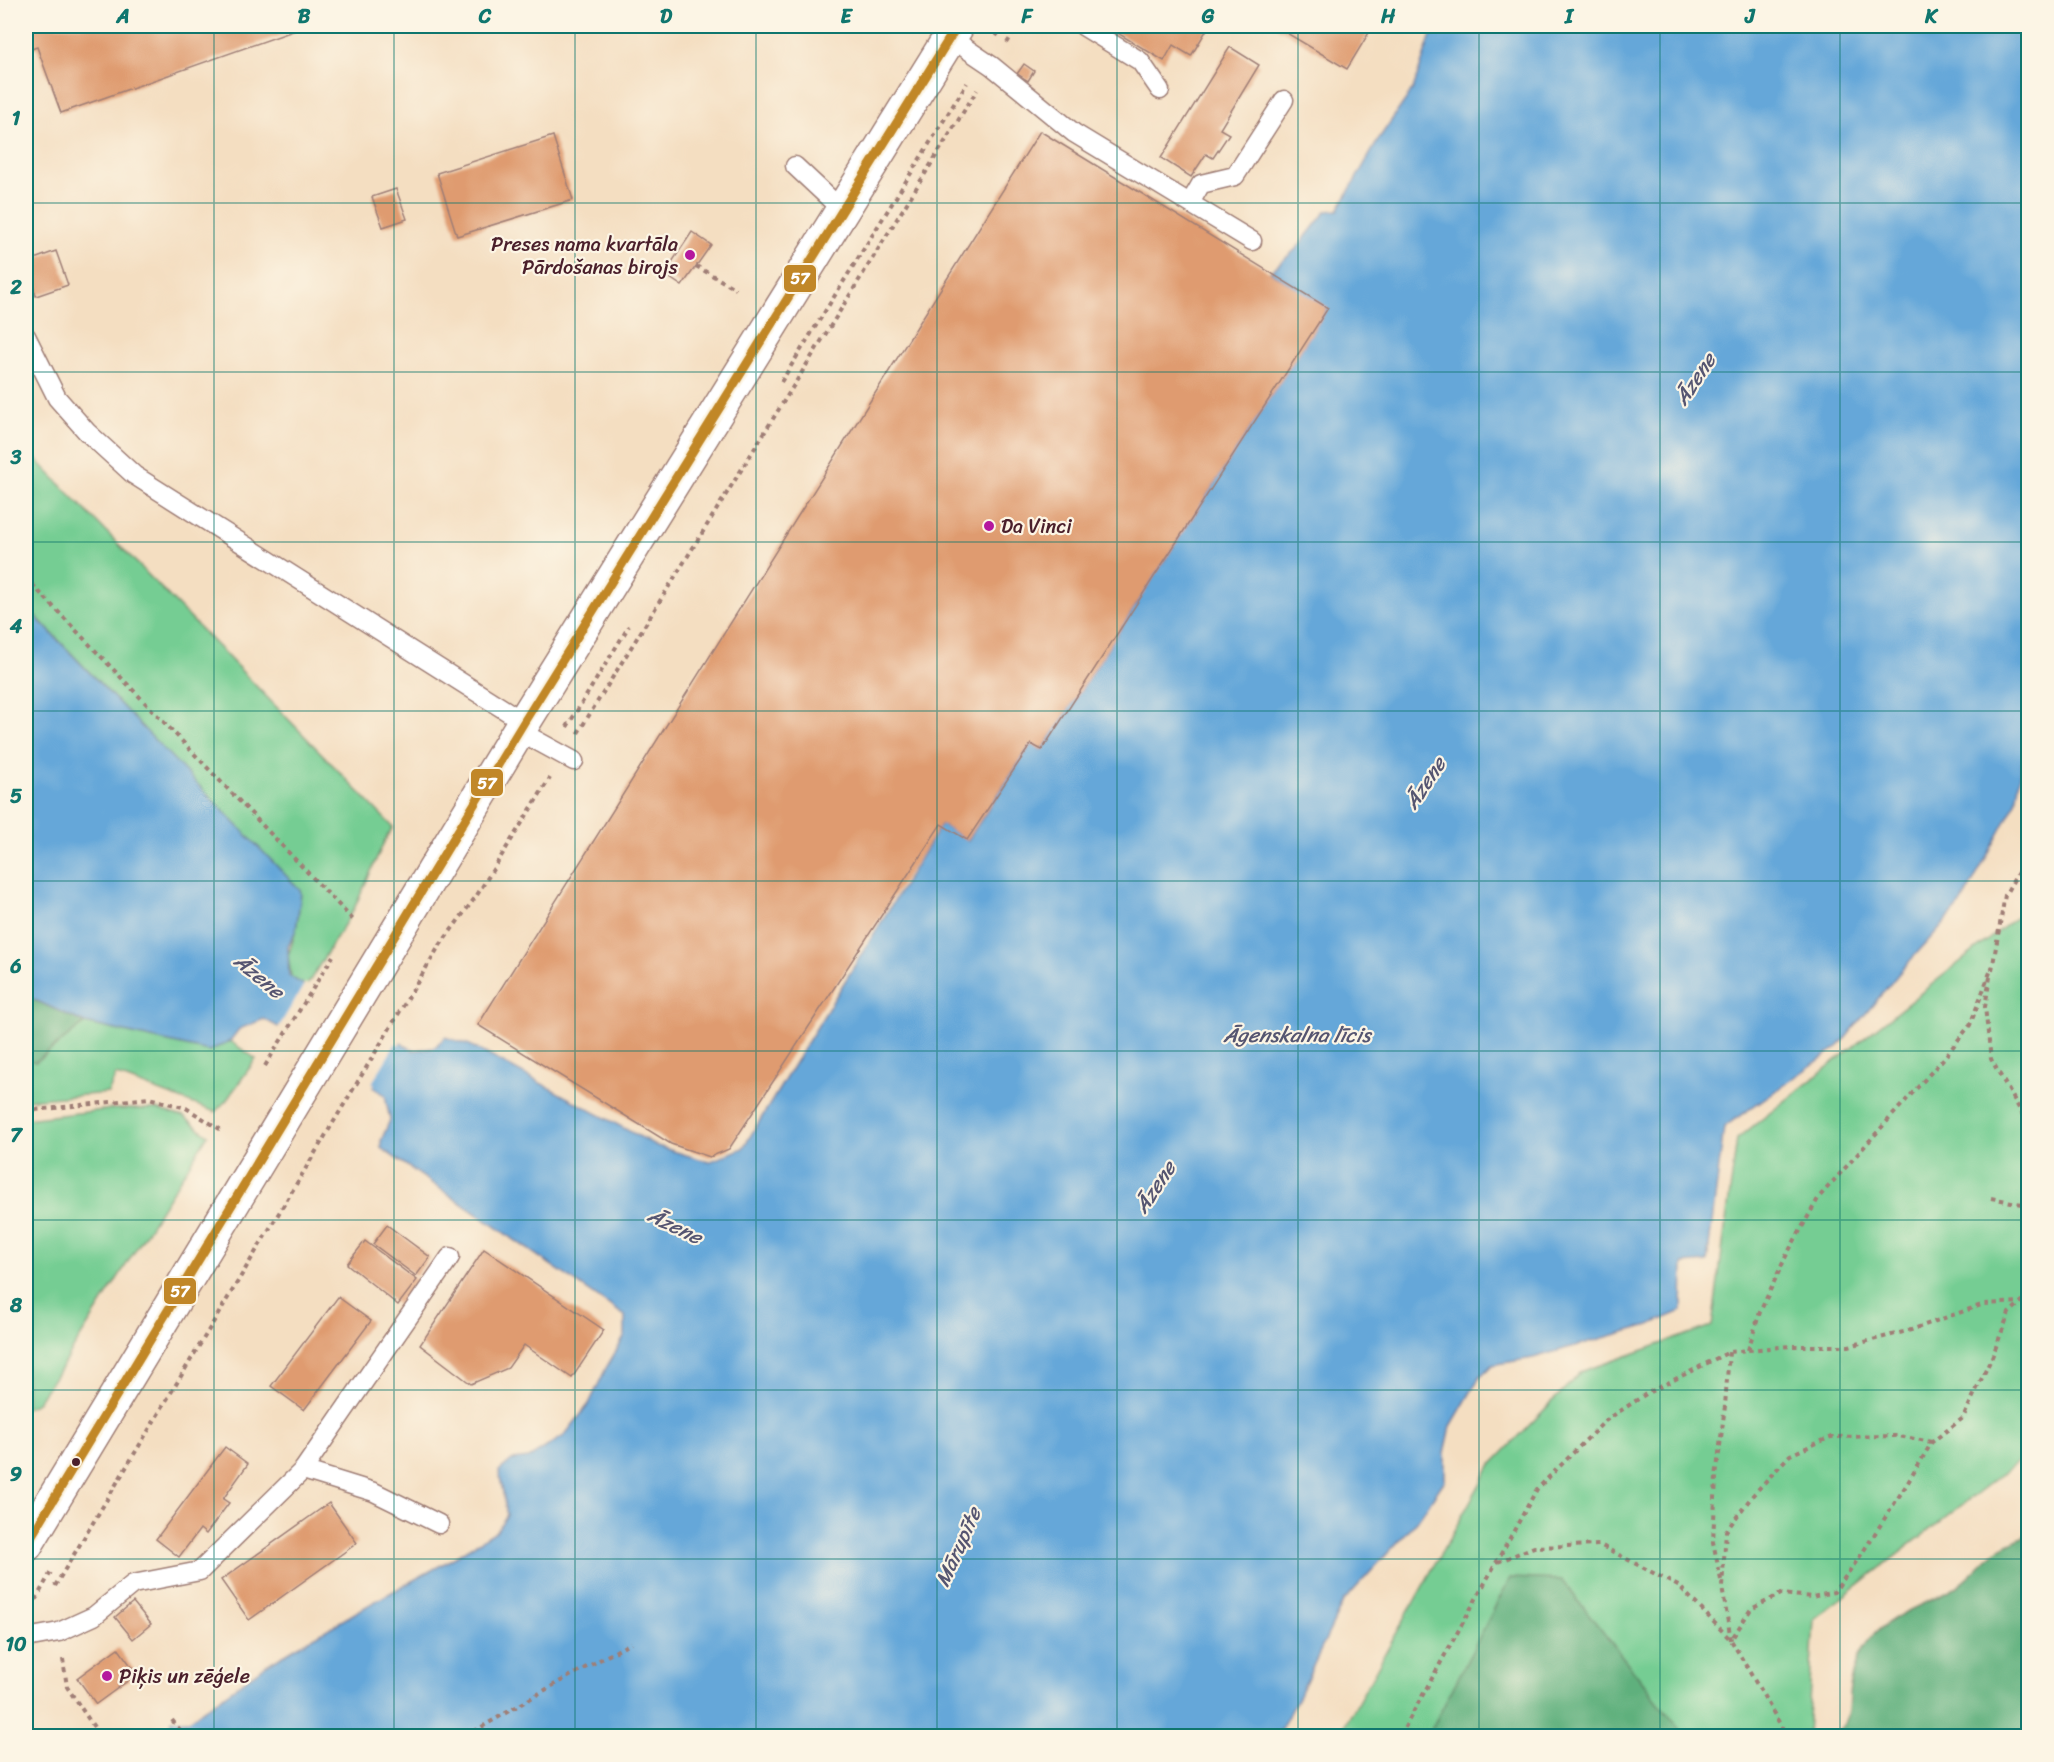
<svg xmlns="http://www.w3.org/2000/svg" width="2054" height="1762" viewBox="0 0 2054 1762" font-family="Sriracha,sans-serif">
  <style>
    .green { fill: #74cd93; stroke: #5f765f; stroke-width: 1.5 }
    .forest { fill: #5fb07d; stroke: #546854; stroke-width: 1.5 }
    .water { fill: #65a7d9; stroke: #586382; stroke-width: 1.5 }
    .pier { fill: #f4dec1 }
    .building { fill: #df9b6f }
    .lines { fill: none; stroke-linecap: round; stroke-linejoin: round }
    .lane-casing { stroke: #9f7e76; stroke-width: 21 }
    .secondary-casing { stroke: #9f7e76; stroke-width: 36 }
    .path { stroke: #9f7e76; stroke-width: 4; stroke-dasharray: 4.5 4.5; stroke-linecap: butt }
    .lane { stroke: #fff; stroke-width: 18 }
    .secondary { stroke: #fff; stroke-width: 33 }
    .bus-1-casing { stroke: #fcf5e5; stroke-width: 14 }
    .bus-1 { stroke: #c18728; stroke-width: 9 }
    .grid { fill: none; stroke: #0f766e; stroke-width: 1.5; stroke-opacity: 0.55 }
    .poi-dot { fill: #b5179e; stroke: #fcf5e5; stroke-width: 2 }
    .bus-dot { fill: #4a1f2b; stroke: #fcf5e5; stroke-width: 2 }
    .labels { text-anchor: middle; stroke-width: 4.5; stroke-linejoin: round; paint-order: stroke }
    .poi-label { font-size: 20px; fill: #4a1f2b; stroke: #fcf5e5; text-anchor: start }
    .water-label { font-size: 21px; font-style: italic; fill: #555571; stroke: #fcf5e5 }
    .line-badge { stroke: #fcf5e5; stroke-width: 2 }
    .badge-label { font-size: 16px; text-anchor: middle; font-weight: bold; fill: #fff }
    .neatline { fill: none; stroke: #0f766e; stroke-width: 2 }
    .grid-label { font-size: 20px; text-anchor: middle; font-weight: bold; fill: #0f766e }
  </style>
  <rect width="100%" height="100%" fill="#fcf5e5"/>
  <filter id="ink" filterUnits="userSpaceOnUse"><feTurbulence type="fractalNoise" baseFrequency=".0167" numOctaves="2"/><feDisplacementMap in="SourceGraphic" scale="12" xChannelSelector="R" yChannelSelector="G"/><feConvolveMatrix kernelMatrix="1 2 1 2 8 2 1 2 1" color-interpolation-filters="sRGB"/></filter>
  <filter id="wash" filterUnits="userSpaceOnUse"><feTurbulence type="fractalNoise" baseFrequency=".008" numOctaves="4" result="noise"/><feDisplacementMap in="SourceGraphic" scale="24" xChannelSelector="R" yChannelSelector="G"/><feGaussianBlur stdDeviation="1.35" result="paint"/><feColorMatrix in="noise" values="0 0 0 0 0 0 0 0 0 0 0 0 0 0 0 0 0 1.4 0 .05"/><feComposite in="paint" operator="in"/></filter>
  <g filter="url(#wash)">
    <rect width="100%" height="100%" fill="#f4dec1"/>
    <!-- green -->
    <g class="green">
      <path d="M26,449L393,827L385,840L354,909L306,987L291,977L288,956L296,930L301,893L26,606Z"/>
      <path d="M2028,908V1454L1814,1619L1807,1736H1339L1490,1466L1581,1372L1712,1326L1737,1139Z"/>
      <path d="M85,1023L209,1051L230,1041L256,1059L226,1101L215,1112L116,1075L108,1093L26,1100V1059L36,1062Z"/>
      <path d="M112,1109H156L184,1117L208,1135L61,1368L36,1404L26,1408V1119Z"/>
    </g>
    <!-- forest -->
    <g class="forest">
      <path d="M26,996L85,1023L35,1062L26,1059Z"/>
      <path d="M2028,1534V1736H1832C1855,1719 1845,1707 1851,1683C1853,1673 1856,1661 1861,1652C1881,1615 1921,1608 1954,1588C1970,1579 1981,1562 1996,1551C2005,1544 2018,1540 2028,1534Z"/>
      <path d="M1510,1578L1562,1580L1685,1736H1428Z"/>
    </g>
    <!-- water -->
    <path class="water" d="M1434,26H2028V728L2016,802L1961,904L1900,972L1839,1046L1724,1127L1707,1262L1683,1264L1682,1311L1649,1325L1533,1358L1492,1365L1479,1378L1451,1426L1445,1453V1480L1417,1521L1343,1602L1302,1690L1277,1736H141L152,1729H169L172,1720H189L268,1664L372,1603L452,1559L496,1531L507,1515L499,1471L512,1460L529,1458L564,1436L589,1404L606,1368L625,1336V1316L381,1148V1141L390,1120L385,1095L373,1087L374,1085L280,1026L278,1027L264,1019L239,1029L230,1041L209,1051L85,1023L26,996V607L300,890L301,893L296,930L288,947L289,976L413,1050L434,1048L445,1037L470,1045L657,1146L709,1162L743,1148L941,824L968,840L1031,744L1042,750L1327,309L1270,272L1296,249L1326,211L1338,210L1380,137L1413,89Z"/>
    <!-- pier -->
    <path class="pier" d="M305,983L402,1040L399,1045L396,1043L372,1083L375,1085L371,1090L370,1086L280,1030H277Z"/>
    <g id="blocks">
      <!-- building -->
      <g class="building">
        <path d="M26,26H307L61,113L37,47L26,51Z"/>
        <path d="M1106,26H1209L1191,56L1173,45L1164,61Z"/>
        <path d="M1275,26H1373L1347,69Z"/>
        <path d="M1230,47L1259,65L1220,129L1229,134L1213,158L1206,154L1191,177L1161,158Z"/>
        <path d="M1024,64L1034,71L1028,81L1017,74Z"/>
        <path d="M1040,131L1328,308L1042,750L1031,744L967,840L941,824L729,1149L710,1157L671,1144L478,1025Z"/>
        <path d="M553,136L573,200L457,236L437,173Z"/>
        <path d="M396,189L407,219L383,227L372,197Z"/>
        <path d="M692,232L711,245L682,286L664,274Z"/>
        <path d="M56,251L68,285L36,296L26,262Z"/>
        <path d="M387,1225L430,1257L416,1276L373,1244Z"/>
        <path d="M365,1241L417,1280L398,1305L347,1264Z"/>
        <path d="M484,1249L604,1330L572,1378L524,1345L508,1368L471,1384L420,1345Z"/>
        <path d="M338,1297L371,1321L304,1410L271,1386Z"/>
        <path d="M225,1447L248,1464L223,1499L229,1503L206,1534L200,1529L179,1557L156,1539Z"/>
        <path d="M329,1503L357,1543L249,1620L221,1580Z"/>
        <path d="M133,1602L151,1624L133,1639L115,1617Z"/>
        <path d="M118,1648L137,1674L96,1704L77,1678Z"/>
      </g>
    </g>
  </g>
  <g filter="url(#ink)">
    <use href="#blocks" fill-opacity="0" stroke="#9f7e76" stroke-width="1.5"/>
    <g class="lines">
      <!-- lane casing -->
      <g class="lane-casing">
        <g id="lane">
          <path d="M1083,26L1140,61L1160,90"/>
          <path d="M949,37L992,66L1074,133L1252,241"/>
          <path d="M795,166L842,210"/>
          <path d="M1190,203L1201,184L1235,176L1284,100"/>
          <path d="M26,336L57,398L87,432L134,475L524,722"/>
          <path d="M519,731L574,761"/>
          <path d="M303,1470L374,1492L439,1524"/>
          <path d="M26,1638L59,1632L94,1616L133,1584L200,1571L303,1470L450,1257"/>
        </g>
      </g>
      <!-- secondary casing -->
      <g class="secondary-casing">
        <path id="secondary" d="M26,1545L524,722L957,26"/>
      </g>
      <!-- path -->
      <g class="path">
        <path d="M996,36L1003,26"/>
        <path d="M1007,43L1018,26"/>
        <path d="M696,266L736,289"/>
        <path d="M781,382L967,83"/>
        <path d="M26,578L354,921"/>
        <path d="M567,727L629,626"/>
        <path d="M578,733L977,90"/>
        <path d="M1992,970L2005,895L2028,855"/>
        <path d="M1990,977L1985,1007L1991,1059L2028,1124"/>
        <path d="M265,1066L333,956"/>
        <path d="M26,1111L149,1098L186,1108L223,1131"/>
        <path d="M1991,1198L2027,1205"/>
        <path d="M2028,1202L2027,1205L2028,1212"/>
        <path d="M1748,1350L1760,1312L1787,1254L1819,1197L1944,1058L1970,1025L1992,967"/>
        <path d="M26,1438L30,1440"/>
        <path d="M1932,1442L1898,1436L1831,1437L1790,1455L1753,1495L1726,1531L1722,1587L1731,1640L1751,1609L1781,1594L1812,1597L1834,1592L1859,1558L1907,1484L1932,1442L1963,1418L1992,1357L2009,1313L2028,1296"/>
        <path d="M1498,1562L1534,1547L1600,1545L1680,1587L1731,1640L1787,1736"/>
        <path d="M1721,1580L1713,1542L1716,1477L1725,1406L1729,1352"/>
        <path d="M55,1586L438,948L477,895L550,778"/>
        <path d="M31,1608L51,1572"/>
        <path d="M63,1659L67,1687L100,1736"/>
        <path d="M172,1720L185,1736"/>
        <path d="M150,1736L153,1734"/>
        <path d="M466,1736L559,1682L631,1643"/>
        <path d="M1400,1736L1537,1489L1605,1421L1646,1394L1729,1352L1790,1346H1849L1911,1330L1984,1304L2021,1302"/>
      </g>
      <!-- lane -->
      <use href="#lane" class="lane"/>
      <!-- secondary -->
      <use href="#secondary" class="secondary"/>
      <!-- bus-1 casing -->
      <g class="bus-1-casing">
        <path id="bus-1" d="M26,1545L524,722L957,26"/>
      </g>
      <!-- bus-1 -->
      <use href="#bus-1" class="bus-1"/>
    </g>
  </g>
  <!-- grid -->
  <path class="grid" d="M214,26V1736M394,26V1736M575,26V1736M756,26V1736M937,26V1736M1117,26V1736M1298,26V1736M1479,26V1736M1660,26V1736M1840,26V1736M26,203H2028M26,372H2028M26,542H2028M26,711H2028M26,881H2028M26,1051H2028M26,1220H2028M26,1390H2028M26,1559H2028"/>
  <!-- markers -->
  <g class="poi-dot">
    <circle cx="690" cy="255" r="6"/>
    <circle cx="989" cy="526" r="6"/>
    <circle cx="107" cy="1676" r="6"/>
  </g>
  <circle class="bus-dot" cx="76" cy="1462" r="5"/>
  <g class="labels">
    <!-- poi labels -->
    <g class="poi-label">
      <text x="678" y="251" text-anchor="end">Preses nama kvartāla<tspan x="678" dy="23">Pārdošanas birojs</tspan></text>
      <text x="1001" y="533">Da Vinci</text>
      <text x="119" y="1683">Piķis un zēģele</text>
    </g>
    <!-- water labels -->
    <g class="water-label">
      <text transform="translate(1695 379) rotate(-56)" y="7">Āzene</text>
      <text transform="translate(1425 783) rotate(-56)" y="7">Āzene</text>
      <text transform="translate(259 976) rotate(40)" y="7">Āzene</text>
      <text x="1297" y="1042">Āgenskalna līcis</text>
      <text transform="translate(1155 1187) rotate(-56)" y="7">Āzene</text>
      <text transform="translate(675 1226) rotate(26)" y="7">Āzene</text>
      <text transform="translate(958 1547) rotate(-66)" y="7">Mārupīte</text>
    </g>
  </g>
  <g class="line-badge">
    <rect x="783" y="264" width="34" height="29" rx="6" fill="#c18728"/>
    <rect x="470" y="768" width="34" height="29" rx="6" fill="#c18728"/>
    <rect x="163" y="1277" width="34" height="28" rx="6" fill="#c18728"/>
  </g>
  <g class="badge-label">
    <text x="800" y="284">57</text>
    <text x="487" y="789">57</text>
    <text x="180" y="1297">57</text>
  </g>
  <!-- margin -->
  <rect width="2054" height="1762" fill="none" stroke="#fcf5e5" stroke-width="66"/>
  <rect x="33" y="33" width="1988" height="1696" class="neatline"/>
  <g class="grid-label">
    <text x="123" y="23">A</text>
    <text x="304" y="23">B</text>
    <text x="485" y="23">C</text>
    <text x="666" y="23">D</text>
    <text x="846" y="23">E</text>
    <text x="1027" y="23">F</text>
    <text x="1208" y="23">G</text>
    <text x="1388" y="23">H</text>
    <text x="1569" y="23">I</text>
    <text x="1750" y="23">J</text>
    <text x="1931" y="23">K</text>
    <text x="16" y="125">1</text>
    <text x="16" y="294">2</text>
    <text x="16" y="464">3</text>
    <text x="16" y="633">4</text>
    <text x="16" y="803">5</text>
    <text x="16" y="973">6</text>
    <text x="16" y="1142">7</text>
    <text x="16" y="1312">8</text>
    <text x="16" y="1481">9</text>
    <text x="16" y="1651">10</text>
  </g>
</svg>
